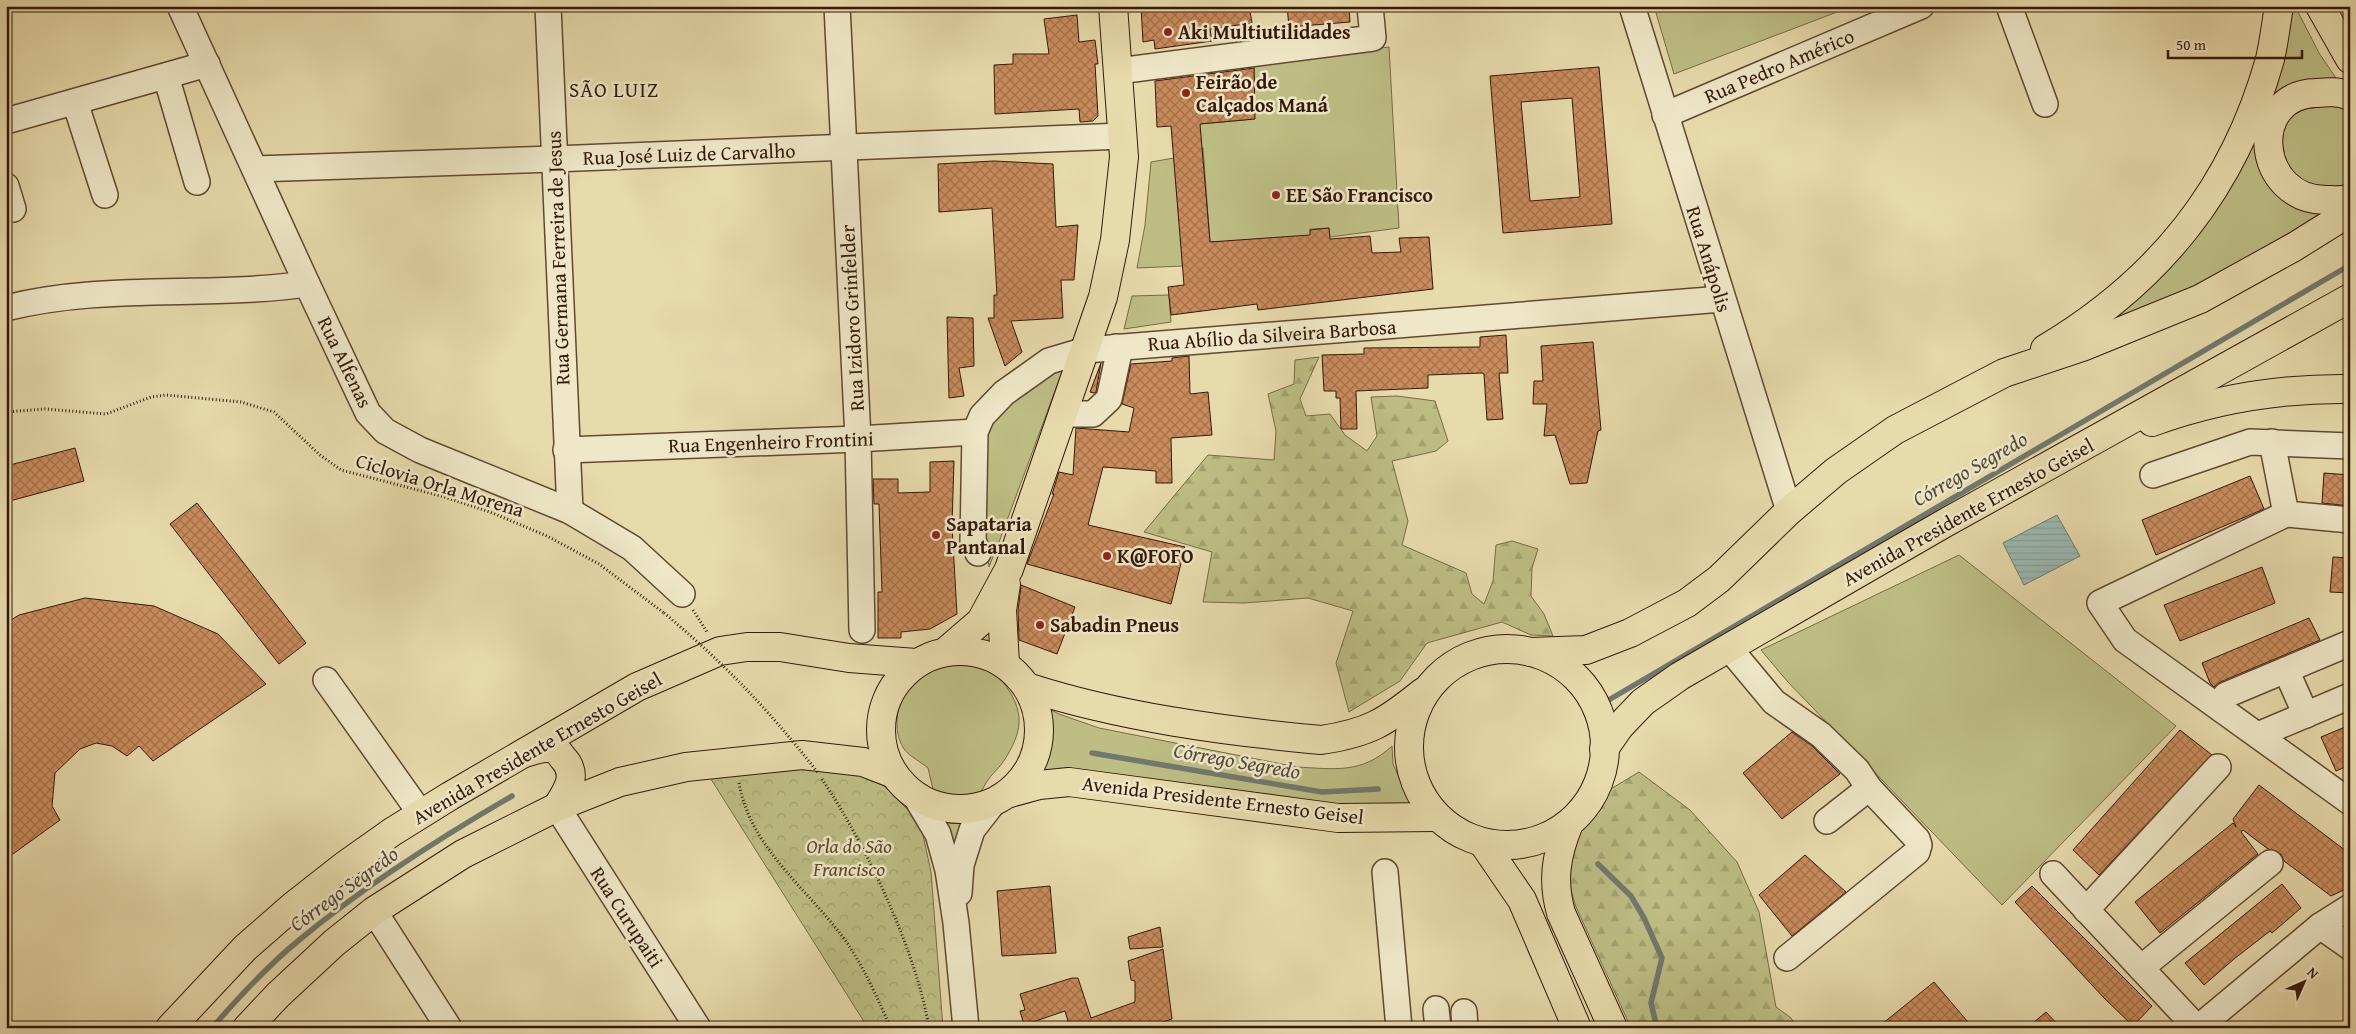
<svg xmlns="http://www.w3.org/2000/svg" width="2356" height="1034" viewBox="0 0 2356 1034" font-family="'Gentium Book Plus',serif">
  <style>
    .green { fill: #bdbd84; stroke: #786a46 }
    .forest { fill: url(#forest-firs); stroke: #786a46 }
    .park { fill: url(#park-crowns); stroke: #786a46 }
    .water { fill: url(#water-rules); stroke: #71786e }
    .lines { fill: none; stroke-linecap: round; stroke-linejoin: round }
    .stream { stroke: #71786e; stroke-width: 5.5 }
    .building { fill: url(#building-cross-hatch); stroke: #341809; fill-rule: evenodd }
    .minor-casing { stroke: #614832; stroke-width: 28 }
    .major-casing { stroke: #341809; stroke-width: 30 }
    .path { stroke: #341809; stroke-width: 3; stroke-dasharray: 1 2.5; stroke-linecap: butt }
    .minor { stroke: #efe7c8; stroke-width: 25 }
    .major { stroke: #e7daab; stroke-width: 28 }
    .path-bridge { stroke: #341809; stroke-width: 3; stroke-dasharray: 1 2.5; stroke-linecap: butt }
    .poi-dot { fill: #8f2418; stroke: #efe7c8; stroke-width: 2 }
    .labels { text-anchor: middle; stroke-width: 5; stroke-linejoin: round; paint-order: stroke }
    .poi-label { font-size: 20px; font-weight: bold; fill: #341809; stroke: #efe7c8; text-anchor: start }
    .street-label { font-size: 20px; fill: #341809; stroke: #efe7c8 }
    .park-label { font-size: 20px; font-style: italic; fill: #5d4a2e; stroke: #efe7c8 }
    .neighbourhood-label { font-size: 21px; letter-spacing: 1px; fill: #341809; stroke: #efe7c8 }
    .water-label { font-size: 21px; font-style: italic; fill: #52483c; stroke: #efe7c8 }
  </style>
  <defs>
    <pattern id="forest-firs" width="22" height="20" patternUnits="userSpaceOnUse" patternTransform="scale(1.25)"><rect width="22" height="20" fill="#bdbd84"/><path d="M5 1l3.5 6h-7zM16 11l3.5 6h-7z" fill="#a3a271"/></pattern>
    <pattern id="park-crowns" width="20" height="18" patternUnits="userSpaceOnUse" patternTransform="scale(1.25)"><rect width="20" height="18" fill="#bdbd84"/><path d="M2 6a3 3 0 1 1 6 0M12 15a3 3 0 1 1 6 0" fill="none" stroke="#a3a271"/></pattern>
    <pattern id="water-rules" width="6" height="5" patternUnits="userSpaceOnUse" patternTransform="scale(1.25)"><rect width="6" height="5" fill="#99b8b2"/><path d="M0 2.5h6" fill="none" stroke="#849d98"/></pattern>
    <pattern id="building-cross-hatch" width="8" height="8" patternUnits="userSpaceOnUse" patternTransform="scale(1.25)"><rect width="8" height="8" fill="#c98b5c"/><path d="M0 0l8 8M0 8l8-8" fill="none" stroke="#a4714a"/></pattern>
  </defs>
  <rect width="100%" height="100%" fill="#e7daab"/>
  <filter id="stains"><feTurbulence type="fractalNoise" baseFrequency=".004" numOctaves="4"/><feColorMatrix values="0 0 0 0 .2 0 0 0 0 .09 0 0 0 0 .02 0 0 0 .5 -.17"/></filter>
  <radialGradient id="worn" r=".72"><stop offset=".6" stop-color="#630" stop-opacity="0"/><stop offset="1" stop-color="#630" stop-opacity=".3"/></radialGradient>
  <!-- green -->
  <g class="green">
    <path d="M1654,6H1853L1674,74Z"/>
    <path d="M2289,6H2295L2319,53L2338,81L2306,80L2290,87L2258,146L2324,214L2229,269L2150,308L2101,323L2184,248Z"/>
    <path d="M1389,47L1399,228L1330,237L1329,228L1310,229L1311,241L1210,242L1203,148L1179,150L1178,126L1254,119V63Z"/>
    <path d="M2311,100L2350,109V186L2325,191L2296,181L2278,153L2285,119Z"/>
    <path d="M1174,158L1183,266L1137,268L1145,225L1151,162Z"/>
    <path d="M1169,295L1171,322L1124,329L1132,296Z"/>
    <path d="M1065,364L999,542L989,567L984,527L988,430L1001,411L1020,392Z"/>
    <path d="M1959,555L2176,726L2002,905L1787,681L1761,650Z"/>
    <path d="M1002,591L994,670C1019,702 1030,720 1005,759C1000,768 991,774 986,783C972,805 965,833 958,858L942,827L928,768C921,762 909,756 904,749C889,726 899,688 923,674C932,668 947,669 955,661C975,642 989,616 1002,591Z"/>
    <path d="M1040,704L1059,714L1099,728L1297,767C1335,769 1362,774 1392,746L1393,764L1415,813L1035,774C1047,748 1051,731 1040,704Z"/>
  </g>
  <!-- forest -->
  <g class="forest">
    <path d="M1319,357L1300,399L1306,416L1330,414L1345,435L1367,451L1377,436L1371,397L1397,396L1435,401L1448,441L1436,451L1392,461L1408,521L1402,545L1466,573L1472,594L1484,604L1493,581L1496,545L1512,541L1538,549L1532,568L1531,596L1544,614L1553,636L1531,635L1502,622L1427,643L1400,681L1349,712L1336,663L1353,611L1308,598L1244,603L1203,602L1212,552L1144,532L1208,455L1274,460L1276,431L1268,394L1294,384L1295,360Z"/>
    <path d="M1639,772L1690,810L1737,862L1759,912L1776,1007L1791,1018L1797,1028H1631L1576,907L1569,884L1567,844L1604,793Z"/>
  </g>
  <!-- park -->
  <path class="park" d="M770,767L853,772L884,786L908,810L923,835L931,872L943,1028H868L709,776Z"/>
  <!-- water -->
  <path class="water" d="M2057,515L2080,556L2024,585L2003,543Z"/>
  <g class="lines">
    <!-- stream -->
    <g class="stream">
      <path d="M1607,701L2350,265"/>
      <path d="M1092,753L1322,792L1378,789"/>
      <path d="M1598,864L1631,896L1644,918L1662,958L1651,1003L1657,1028"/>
      <path d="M212,1028C238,998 266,967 298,941C364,886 438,839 512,796"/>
    </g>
  </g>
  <!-- building -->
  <g class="building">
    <path d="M1141,6H1249L1252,23L1210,29L1212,41L1155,49L1154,40L1143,42Z"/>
    <path d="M1287,6H1349L1350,22L1289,27Z"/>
    <path d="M1077,15L1079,42L1095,40L1098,64H1095L1098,116L1093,121L1080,122L1079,109L995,114L994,65L1013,64V54H1049L1044,19Z"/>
    <path d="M1599,67L1612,224L1503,233L1490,76ZM1572,98L1580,197L1530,201L1521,102Z"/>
    <path d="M1254,68L1255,119L1200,124L1210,242L1310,235V230L1329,228L1330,239L1370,236L1372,253L1401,252L1399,238L1429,237L1433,289L1258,310L1257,304L1171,315L1168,287L1184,285L1171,126L1157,127L1155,81Z"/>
    <path d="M994,161L1053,164L1056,227L1078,225L1074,280H1061L1063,318L1011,321L1022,352L1005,366L988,318H994V295H997L992,208L939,212L938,164Z"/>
    <path d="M947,317L973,318L974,366L959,368L964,396L949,398Z"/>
    <path d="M1506,335L1508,373H1499L1503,419L1487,420L1484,374L1482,373L1428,375V388L1356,391L1357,429H1341L1340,398H1336V391H1324L1322,355L1364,354V348L1480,347V337Z"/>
    <path d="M1593,342L1601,430L1598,431L1587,483L1570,484L1555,435L1544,436L1547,404H1533L1534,381H1543L1541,346Z"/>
    <path d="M1189,356L1190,394L1208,392L1212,435L1171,438L1172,483H1156V471L1103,467L1088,525L1185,547L1171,604L1027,564L1054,494H1052L1059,472L1073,475L1076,428L1129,432L1134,408L1122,404L1131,364L1172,361V358Z"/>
    <path d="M1101,363L1096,392L1094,393L1090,392Z"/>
    <path d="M75,448L84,481L6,502V466Z"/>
    <path d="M954,461L952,526L957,614L930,629L901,632V638H878V592H882L879,504H874L873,479H898V493L930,492V462Z"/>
    <path d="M2324,473L2350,475V506L2322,503Z"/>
    <path d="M2250,476L2264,509L2156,555L2142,520Z"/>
    <path d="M197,503L306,643L279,664L170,524Z"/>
    <path d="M2333,557L2350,558V593L2330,592Z"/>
    <path d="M2262,567L2275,603L2180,641L2164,605Z"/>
    <path d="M1021,585L1075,607L1057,654L1019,640L1018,611Z"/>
    <path d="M85,598L154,606L218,634L266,684L153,761L139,746L127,756L112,746L96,743L80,749L55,773L52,806L60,820L6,859V623L19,615Z"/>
    <path d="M2309,618L2320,640L2220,682L2214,687L2210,683L2202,663Z"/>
    <path d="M2350,725V765L2336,771L2321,737Z"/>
    <path d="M2180,730L2212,755L2099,875L2073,850Z"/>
    <path d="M1792,732L1812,746L1840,774L1782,819L1743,773Z"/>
    <path d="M2259,785L2350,854V887L2331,896L2284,861L2281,854L2268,849L2243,830L2241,832L2258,854L2160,933L2135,902L2233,823L2236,827L2233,819Z"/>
    <path d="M1805,855L1846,892L1792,936L1759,895Z"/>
    <path d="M2282,884L2301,908L2272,933L2270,931L2234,959L2204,985L2185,963Z"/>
    <path d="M1050,886L1056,953L1002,956L997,891Z"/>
    <path d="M2032,886L2152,1006L2133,1026L2104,998L2015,902Z"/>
    <path d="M1160,927L1163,947L1130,949L1128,937Z"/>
    <path d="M1163,949L1172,1019L1145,1028H1070L1065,1011L1024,1025L1020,1011L1025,1010L1020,994L1072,978H1078L1091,1018L1135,1002V981L1131,980L1128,961Z"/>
    <path d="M1934,982L1973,1028H1877Z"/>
    <path d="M2046,1012L2061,1028H2027Z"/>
  </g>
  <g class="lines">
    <!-- minor casing -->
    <g class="minor-casing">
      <g id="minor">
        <path d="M180,6L307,284L368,413L385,431L420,450L570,511L632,548L682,594"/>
        <path d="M548,6L570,511"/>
        <path d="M837,6L858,439L862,630"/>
        <path d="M1632,6L1789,511"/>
        <path d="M2009,6L2045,104"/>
        <path d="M1118,71L1373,38L1370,6"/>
        <path d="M166,76L197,182"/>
        <path d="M75,102L105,195"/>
        <path d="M1665,115L1921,6"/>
        <path d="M6,121L207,64"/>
        <path d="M255,169L554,159L1123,136"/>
        <path d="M6,186L13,209"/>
        <path d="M6,308C104,283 207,298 307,284"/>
        <path d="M1064,414H1093L1109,399L1118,357L1116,347"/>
        <path d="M2272,442L2286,514"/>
        <path d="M566,450L858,439L975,432"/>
        <path d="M2153,475L2250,442L2350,446"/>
        <path d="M2350,520L2286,514L2100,603L2125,640L2350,802"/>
        <path d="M978,553L973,541L975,432L982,416L1004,393L1049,361L1086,350L1722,299"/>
        <path d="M1729,648L1774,702L1821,735L1857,770L1869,788L1827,821"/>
        <path d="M2286,670L2306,715"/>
        <path d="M326,680L421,814"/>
        <path d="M2226,695L2350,643"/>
        <path d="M2258,735L2350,696"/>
        <path d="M916,797L938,834L948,870L956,923L966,1028"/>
        <path d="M557,807L698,1028"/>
        <path d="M1385,872L1399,1028"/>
        <path d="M2053,874L2197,1028"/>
        <path d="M959,893L961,865L972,830L993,803"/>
        <path d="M2086,910L2218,767"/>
        <path d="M374,911L449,1028"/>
        <path d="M2320,926L2350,947"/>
        <path d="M1787,958L1917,852L1919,845L1917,839L1869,788"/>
        <path d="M2141,968L2270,863"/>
        <path d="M1436,1009L1438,1028"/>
        <path d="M1464,1012L1465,1028"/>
        <path d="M2198,1028L2320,926L2350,907"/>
      </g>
    </g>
    <!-- major casing -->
    <g class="major-casing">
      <g id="major">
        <path d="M2320,6L2350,59"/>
        <path d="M2350,96C2339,91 2328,92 2316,93C2246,95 2256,201 2327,200C2334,200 2343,201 2350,198"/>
        <path d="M2045,349C2159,281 2234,188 2270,59C2274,42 2276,24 2279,6"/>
        <path d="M2152,422C2215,399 2283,388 2350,389"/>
        <circle cx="1507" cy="747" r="98"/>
        <circle cx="960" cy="730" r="79"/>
        <path d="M945,652L981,621L1009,569L1103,297L1115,240L1124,157L1113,6"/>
        <path d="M1531,652L1586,650L1630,633L1687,603L1719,579L1789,511L1836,471L1895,430L2004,373L2082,347L2200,299L2294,247L2350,212"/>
        <path d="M1005,664L1002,610L1006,584"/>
        <path d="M1027,687C1119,717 1224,731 1321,740C1369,733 1386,722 1423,692"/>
        <path d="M1604,749L1620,726L1643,702L1680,676L1945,523L2350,298"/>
        <path d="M524,753C532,751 543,747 551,748C557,749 560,754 563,758C579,775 567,791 557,807"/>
        <path d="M1010,793L1039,785L1069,782L1338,818L1437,817"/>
        <path d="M1568,826C1556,856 1552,881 1561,913L1613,1028"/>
        <path d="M1483,843L1522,900L1577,1028"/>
        <path d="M170,1028L245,948L293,906L344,866L392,832L450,796L637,687L720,651L747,647H780L849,658L916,663"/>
        <path d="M247,1028L278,995L334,943L374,911L463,854L557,807L620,782L686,767L802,755L863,762L894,774"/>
      </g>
    </g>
    <!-- path -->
    <g class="path">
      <path d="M6,412L45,409L106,414L151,397L166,395L241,402L274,412L320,455L341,470L441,496L490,512L547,536L599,564L664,613"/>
      <path d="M693,610L707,632"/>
      <path d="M822,779C866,845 916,950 929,1028"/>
      <path d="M739,783C750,848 808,889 845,940C864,967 877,998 891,1028"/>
    </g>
    <!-- minor -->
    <use href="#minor" class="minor"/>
    <!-- major -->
    <use href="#major" class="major"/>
    <!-- path-bridge -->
    <path class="path-bridge" d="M664,613C722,661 772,713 818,773"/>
  </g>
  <!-- markers -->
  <g class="poi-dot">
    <circle cx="1168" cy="32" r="5"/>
    <circle cx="1186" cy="93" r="5"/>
    <circle cx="1276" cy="195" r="5"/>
    <circle cx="936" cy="535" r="5"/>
    <circle cx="1107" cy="556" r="5"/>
    <circle cx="1040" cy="625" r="5"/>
  </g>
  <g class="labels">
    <!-- poi labels -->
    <g class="poi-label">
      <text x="1178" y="39">Aki Multiutilidades</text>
      <text x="1196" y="89">Feirão de<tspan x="1196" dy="23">Calçados Maná</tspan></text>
      <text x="1286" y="202">EE São Francisco</text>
      <text x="946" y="531">Sapataria<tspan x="946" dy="23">Pantanal</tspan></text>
      <text x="1117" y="563">K@FOFO</text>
      <text x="1050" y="632">Sabadin Pneus</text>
    </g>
    <!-- street labels -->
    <g class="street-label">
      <text transform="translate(1779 66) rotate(-23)" y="7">Rua Pedro Américo</text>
      <text transform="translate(689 154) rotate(-2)" y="7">Rua José Luiz de Carvalho</text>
      <text transform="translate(558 258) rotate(-92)" y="7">Rua Germana Ferreira de Jesus</text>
      <text transform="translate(1709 259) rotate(73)" y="7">Rua Anápolis</text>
      <text transform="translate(852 318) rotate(-93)" y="7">Rua Izidoro Grinfelder</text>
      <text transform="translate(1272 335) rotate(-4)" y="7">Rua Abílio da Silveira Barbosa</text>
      <text transform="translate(345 362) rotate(64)" y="7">Rua Alfenas</text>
      <text transform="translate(771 442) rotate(-2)" y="7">Rua Engenheiro Frontini</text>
      <text transform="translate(440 485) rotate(17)" y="7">Ciclovia Orla Morena</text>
      <text transform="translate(1968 512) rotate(-29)" y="7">Avenida Presidente Ernesto Geisel</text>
      <text transform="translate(537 748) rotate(-30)" y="7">Avenida Presidente Ernesto Geisel</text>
      <text transform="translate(1223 800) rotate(7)" y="7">Avenida Presidente Ernesto Geisel</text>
      <text transform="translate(627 917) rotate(57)" y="7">Rua Curupaiti</text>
    </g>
    <!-- park labels -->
    <g class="park-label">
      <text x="849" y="853">Orla do São<tspan x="849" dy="23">Francisco</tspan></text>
    </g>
    <!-- neighbourhood labels -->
    <g class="neighbourhood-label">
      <text x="614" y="97">SÃO LUIZ</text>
    </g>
    <!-- water labels -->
    <g class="water-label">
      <text transform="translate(1970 469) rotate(-30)" y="7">Córrego Segredo</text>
      <text transform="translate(1237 761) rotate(10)" y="7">Córrego Segredo</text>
      <text transform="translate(344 889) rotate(-36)" y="7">Córrego Segredo</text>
    </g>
  </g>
  <!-- margin -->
  <rect width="2356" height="1034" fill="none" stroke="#e7daab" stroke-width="25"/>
  <rect x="8" y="8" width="2341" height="1019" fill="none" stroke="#341809" stroke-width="2.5"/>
  <rect x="12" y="12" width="2331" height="1009" fill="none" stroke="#341809"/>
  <!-- north arrow -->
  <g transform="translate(2304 982) rotate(45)" stroke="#efe7c8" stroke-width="4" paint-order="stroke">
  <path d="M0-4L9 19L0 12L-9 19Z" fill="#341809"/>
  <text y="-8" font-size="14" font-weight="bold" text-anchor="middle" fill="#341809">N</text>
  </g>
  <!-- scale -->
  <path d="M2168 50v8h134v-8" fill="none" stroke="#341809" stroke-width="2.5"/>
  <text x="2176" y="50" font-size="15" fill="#341809" stroke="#efe7c8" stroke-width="4" paint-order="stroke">50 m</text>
  <rect width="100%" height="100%" filter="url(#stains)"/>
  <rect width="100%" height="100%" fill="url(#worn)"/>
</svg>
